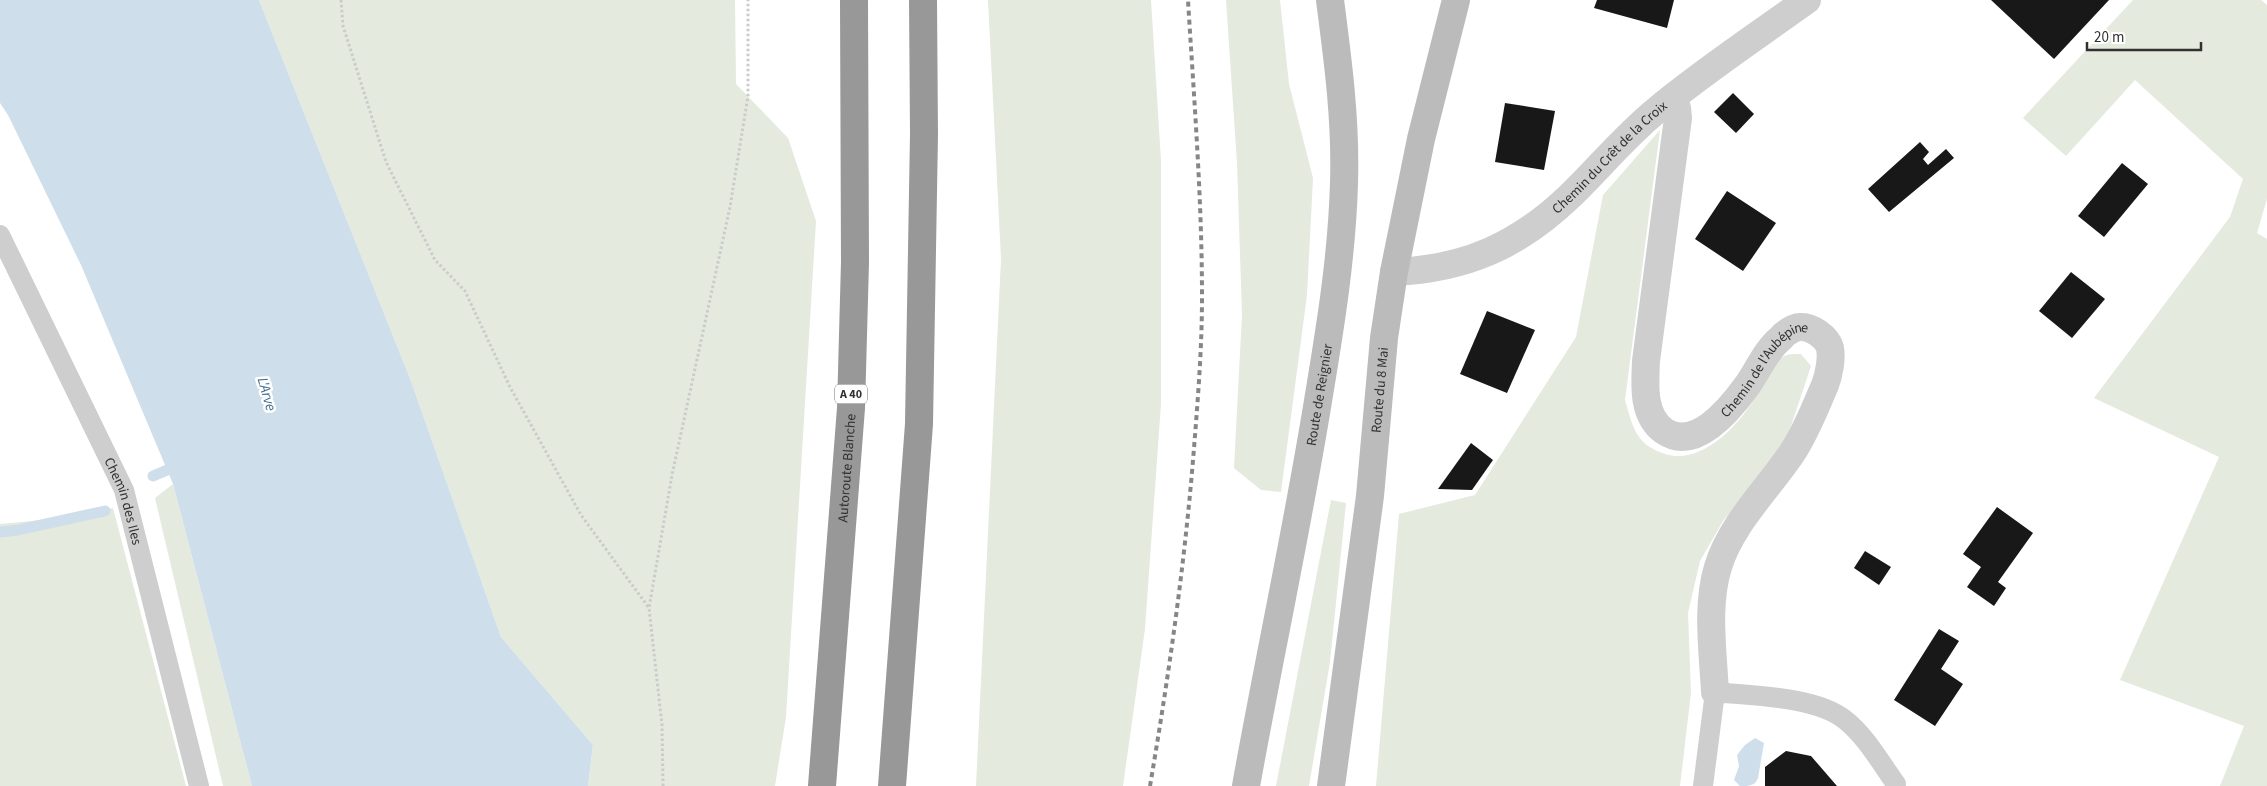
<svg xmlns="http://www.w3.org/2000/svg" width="2267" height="786" viewBox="0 0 2267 786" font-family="'Source Sans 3',sans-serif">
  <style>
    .green { fill: #e4eadd }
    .water { fill: #cedfeb }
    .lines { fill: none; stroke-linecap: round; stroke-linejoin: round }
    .stream { stroke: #cedfeb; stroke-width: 11 }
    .building { fill: #181818 }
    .path { stroke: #cbcbcb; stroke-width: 3; stroke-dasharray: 2.5 2.5; stroke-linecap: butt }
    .lane { stroke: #cecece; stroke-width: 20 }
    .street { stroke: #cecece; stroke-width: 28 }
    .secondary { stroke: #bbb; stroke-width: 28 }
    .highway { stroke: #989898; stroke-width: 28 }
    .rail { stroke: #868686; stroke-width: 4; stroke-dasharray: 5 4; stroke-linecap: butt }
    .labels { text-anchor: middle; stroke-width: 5; stroke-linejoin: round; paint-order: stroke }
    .shield { fill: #fff; stroke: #6f6f6f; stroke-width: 1 }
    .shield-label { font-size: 12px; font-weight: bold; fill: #313131 }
    .street-label { font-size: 14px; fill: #313131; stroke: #fff }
    .water-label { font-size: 15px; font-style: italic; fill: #426f90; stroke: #fff }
  </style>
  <rect width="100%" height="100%" fill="#fff"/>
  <!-- green -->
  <g class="green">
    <path d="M259,0H735L736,84L788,138L816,221L786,717L775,786H588L593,745L501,637L411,381Z"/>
    <path d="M988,0H1151L1161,161V404L1145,629L1123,786H976L1001,259Z"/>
    <path d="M1226,0H1280L1289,84L1313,178L1307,295L1281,492L1261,490L1234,468L1242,315L1237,163Z"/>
    <path d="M2133,0H2261L2267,5V199L2257,233L2267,239V786H2220L2244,726L2120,680L2219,457L2094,398L2230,217L2243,179L2135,80L2066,156L2023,118Z"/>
    <path d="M1660,130L1625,400C1633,427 1635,444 1665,454C1699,465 1734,430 1751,404C1760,389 1767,370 1780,359C1787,353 1793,354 1801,354L1811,366L1788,435L1764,471L1723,521L1700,561L1688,613L1691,693L1680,786H1376L1399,514L1475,495L1576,337L1603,195Z"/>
    <path d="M173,484L252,786H223L155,498Z"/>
    <path d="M1331,500L1346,503L1330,662L1309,786H1276Z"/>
    <path d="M113,508L186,786H0V524L63,518Z"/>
  </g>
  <!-- water -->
  <g class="water">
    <path d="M0,0H259L411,381L501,637L593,745L588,786H252L173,484L81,265L8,115L0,103Z"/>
    <path d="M1755,738L1764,743L1758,778C1755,786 1749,786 1740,786L1734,780L1739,766L1737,755L1745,745Z"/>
  </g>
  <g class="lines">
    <!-- stream -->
    <g class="stream">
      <path d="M153,476L179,465"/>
      <path d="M0,532L18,530L105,511"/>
    </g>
  </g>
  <!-- building -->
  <g class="building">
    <path d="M1597,0H1674L1667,28L1594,8Z"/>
    <path d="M1991,0H2109L2054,59Z"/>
    <path d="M1733,93L1754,114L1736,133L1714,112Z"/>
    <path d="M1505,103L1555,111L1544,170L1495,162Z"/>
    <path d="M1920,142L1929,152L1923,159L1928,165L1946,149L1954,158L1889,212L1868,189Z"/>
    <path d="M2122,163L2148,184L2104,237L2078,216Z"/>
    <path d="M1727,191L1776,223L1743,271L1695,239Z"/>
    <path d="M2071,272L2105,299L2072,338L2039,311Z"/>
    <path d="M1487,311L1535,330L1507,393L1460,374Z"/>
    <path d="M1471,443L1493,460L1472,490L1438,489Z"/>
    <path d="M1997,507L2033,533L1998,582L2006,588L1994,606L1967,587L1981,567L1963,554Z"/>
    <path d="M1865,551L1891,567L1879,585L1854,568Z"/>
    <path d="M1939,629L1959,641L1941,669L1963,684L1935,726L1894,700Z"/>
    <path d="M1786,751L1811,756L1837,786H1765V767Z"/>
  </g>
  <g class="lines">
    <!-- path -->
    <g class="path">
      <path d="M341,0L343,26L386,162L435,260L465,291L510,387L581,515L649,608"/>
      <path d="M663,786L662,725L649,608L672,475L730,207L748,96V0"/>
    </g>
    <!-- lane -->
    <g class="lane">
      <path id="s1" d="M0,235L124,490L199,786"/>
      <path d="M1703,786L1715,692C1752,696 1814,696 1844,719C1866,736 1880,762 1896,784"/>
    </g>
    <!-- street -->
    <g class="street">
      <path id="s2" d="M1672,98L1677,108L1678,118L1646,361C1645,385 1642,415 1664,431C1695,452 1730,409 1746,387C1758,371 1765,351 1781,338C1785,333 1794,327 1800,327C1811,326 1827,337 1830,348C1832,358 1829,375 1825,385C1815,408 1806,432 1792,453C1767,490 1731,524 1718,567C1706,606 1713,652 1715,692"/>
      <path id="s3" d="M1394,272C1466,269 1519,245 1570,196C1600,167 1625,136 1657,110C1704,71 1757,36 1807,0"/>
    </g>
    <!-- secondary -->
    <g class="secondary">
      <path id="s4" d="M1246,786C1269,658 1297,530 1318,401C1330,329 1342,256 1344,183C1346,121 1338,61 1330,0"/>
      <path id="s5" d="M1331,786L1370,496L1384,338L1394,272L1421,139L1456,0"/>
    </g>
    <!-- highway -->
    <g class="highway">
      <path id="s6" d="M822,786L851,408L855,262L854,0"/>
      <path d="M892,786L919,424L924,134L923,0"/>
    </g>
    <!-- rail -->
    <path class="rail" d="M1150,786C1169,674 1185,562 1194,448C1198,398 1202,347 1202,297C1202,198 1194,99 1188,0"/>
  </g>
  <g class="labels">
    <!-- shield labels -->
    <rect class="shield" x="835" y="384.5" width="32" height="19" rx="4"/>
    <g class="shield-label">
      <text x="851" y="398">A 40</text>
    </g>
    <!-- street labels -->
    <g class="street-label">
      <text dy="5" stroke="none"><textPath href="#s3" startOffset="252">Chemin du Crêt de la Croix</textPath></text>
      <text dy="5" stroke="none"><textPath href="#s2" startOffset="472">Chemin de l'Aubépine</textPath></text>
      <text dy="5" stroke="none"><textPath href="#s5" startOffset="399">Route du 8 Mai</textPath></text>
      <text dy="5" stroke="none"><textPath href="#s4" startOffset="398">Route de Reignier</textPath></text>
      <text dy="5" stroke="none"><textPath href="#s6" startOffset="319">Autoroute Blanche</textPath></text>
      <text dy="5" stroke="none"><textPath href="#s1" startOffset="294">Chemin des Iles</textPath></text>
    </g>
    <!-- water labels -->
    <g class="water-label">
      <text transform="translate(267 394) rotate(74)" y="5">L'Arve</text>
    </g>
  </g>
  <!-- scale -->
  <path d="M2087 42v8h114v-8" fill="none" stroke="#313131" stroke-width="2.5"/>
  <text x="2094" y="42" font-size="15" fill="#313131" stroke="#ffffff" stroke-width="4" paint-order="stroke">20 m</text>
</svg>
